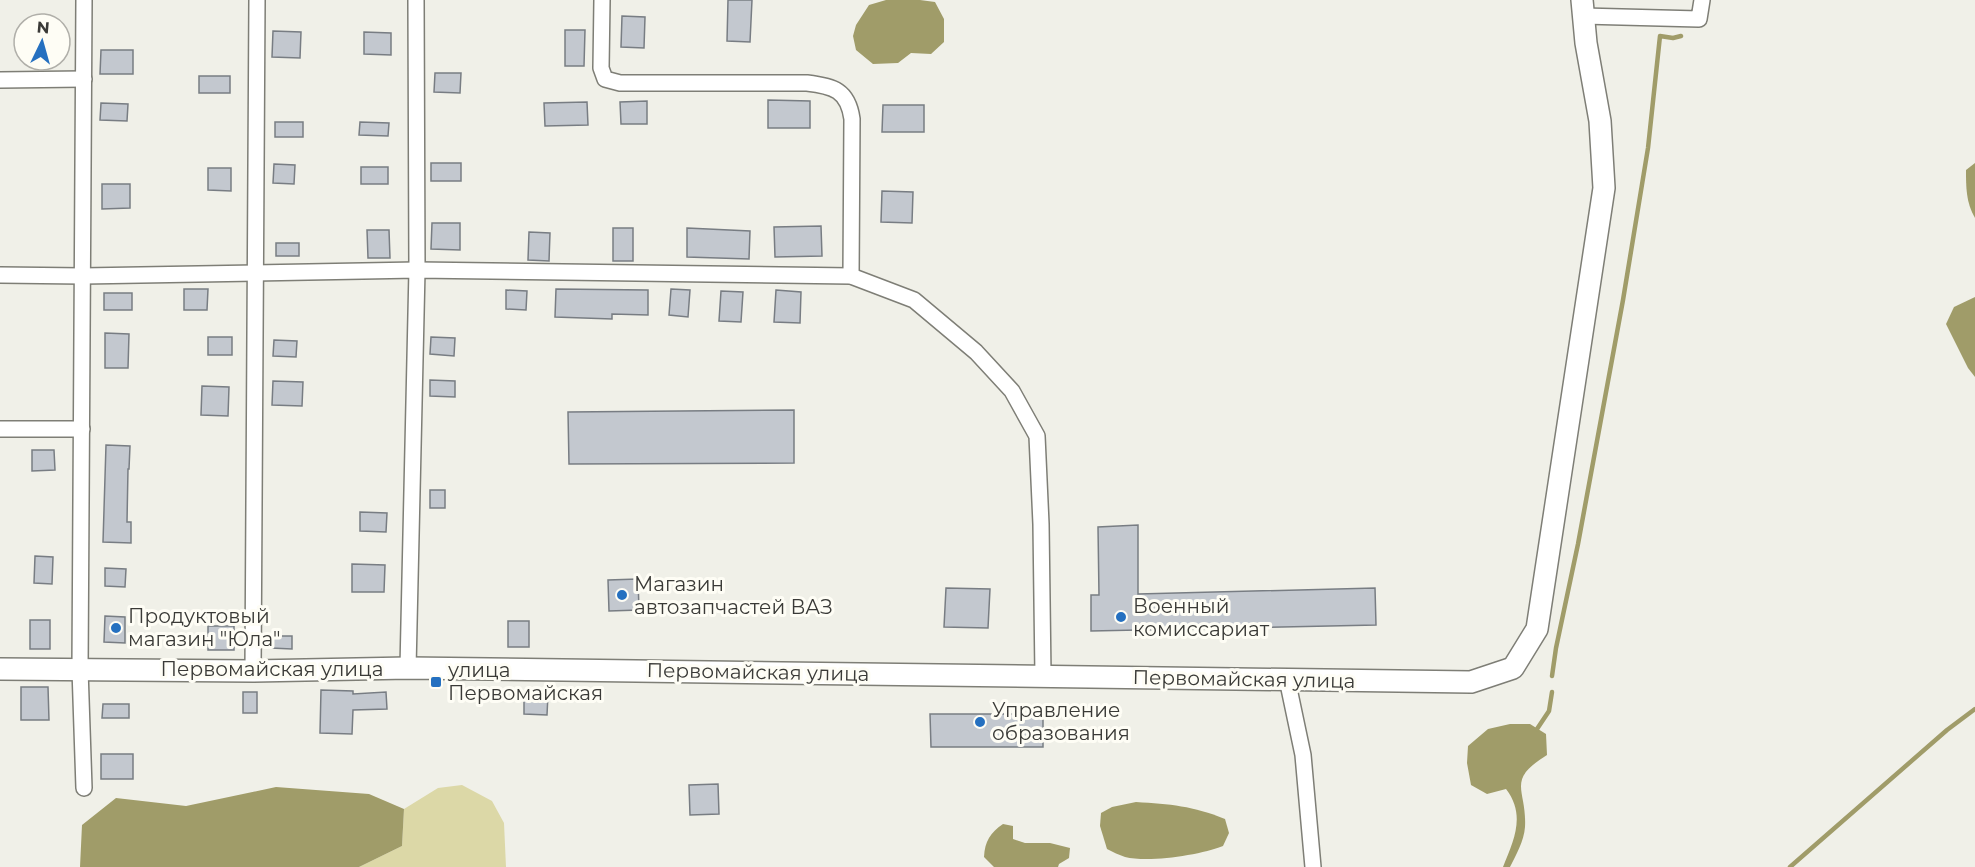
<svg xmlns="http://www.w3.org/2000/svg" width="1975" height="867" viewBox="0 0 1975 867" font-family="Montserrat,sans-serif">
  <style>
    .green { fill: #dcd8a7 }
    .water { fill: #a09c69 }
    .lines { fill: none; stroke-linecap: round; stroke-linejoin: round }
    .stream { stroke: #a09c69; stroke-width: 4.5 }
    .building { fill: #c3c8cf; stroke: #787d83; stroke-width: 1.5 }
    .street-casing { stroke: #7e7e76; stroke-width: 18 }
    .secondary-casing { stroke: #7e7e76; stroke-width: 24 }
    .street { stroke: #fff; stroke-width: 15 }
    .secondary { stroke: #fff; stroke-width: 21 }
    .poi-dot { fill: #2570c0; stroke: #fefdf5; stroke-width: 2 }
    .labels { text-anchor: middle; stroke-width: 6; stroke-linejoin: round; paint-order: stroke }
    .poi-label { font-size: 20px; fill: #3a3a37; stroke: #fefdf5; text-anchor: start }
    .street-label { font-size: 20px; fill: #3a3a37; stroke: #fefdf5 }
  </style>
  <rect width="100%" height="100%" fill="#f0f0e8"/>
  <!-- green -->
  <path class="green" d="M462,785L492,801L504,823L506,867H359L402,846L404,809L438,788Z"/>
  <!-- water -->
  <g class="water">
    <path d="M886,0H920L935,2L944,19V42L931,54L911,53L898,63L873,64L856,50L853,36L856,25L869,5Z"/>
    <path d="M1975,163V218C1966,203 1966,187 1966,170Z"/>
    <path d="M1975,297V377L1968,368L1946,324L1954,307Z"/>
    <path d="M1510,724H1530L1546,734L1547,755C1505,781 1527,788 1525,827C1524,841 1516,855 1510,867H1503C1514,840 1526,815 1506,789L1487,794L1471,785L1467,763L1468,746L1488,729Z"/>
    <path d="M276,787L369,794L404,809L402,846L359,867H80L82,825L116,798L186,806Z"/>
    <path d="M1136,802C1170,804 1193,806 1225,819L1229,833L1223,846C1200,855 1149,863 1125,857C1119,855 1113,852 1107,849L1100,826L1101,813L1112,807Z"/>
    <path d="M1003,824L1013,826V839L1025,843H1050L1070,848L1069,858L1059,864L1058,867H994L984,857C985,841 990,833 1003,824Z"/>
  </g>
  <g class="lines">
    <!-- stream -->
    <g class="stream">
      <path d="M1552,676L1556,648L1578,544L1623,300L1648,148L1660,36L1673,38L1681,36"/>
      <path d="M1537,729L1549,711L1552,692"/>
      <path d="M1790,867L1947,730L1975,709"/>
    </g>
  </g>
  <!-- building -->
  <g class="building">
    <path d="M728,0H752L750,42L727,41Z"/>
    <path d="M622,16L645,17L644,48L621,47Z"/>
    <path d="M565,30H585L584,66H565Z"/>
    <path d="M273,31L301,32L300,58L272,57Z"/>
    <path d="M364,32L391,33V55L364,54Z"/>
    <path d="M101,50H133V74H100Z"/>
    <path d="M435,73H461L460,93L434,92Z"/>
    <rect x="199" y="76" width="31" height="17"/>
    <path d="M768,100L810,101V128H768Z"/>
    <path d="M647,101V124H621L620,102Z"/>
    <path d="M587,102L588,125L545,126L544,103Z"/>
    <path d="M101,103L128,104L127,121L100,120Z"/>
    <path d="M883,105H924V132H882Z"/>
    <rect x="275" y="122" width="28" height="15"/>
    <path d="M360,122L389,123L388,136L359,135Z"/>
    <rect x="431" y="163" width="30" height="18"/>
    <path d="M274,164L295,165L294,184L273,183Z"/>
    <rect x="361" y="167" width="27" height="17"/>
    <path d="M208,168H231V191L208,190Z"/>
    <path d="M102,184H130V208L102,209Z"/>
    <path d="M882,191L913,192L912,223L881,222Z"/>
    <path d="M432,223H460V250L431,249Z"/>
    <path d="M821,226L822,256L775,257L774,227Z"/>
    <rect x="613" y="228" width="20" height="33"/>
    <path d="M687,228L750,231L749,259L687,257Z"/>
    <path d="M367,230H389L390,258H368Z"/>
    <path d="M529,232L550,233L549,261L528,260Z"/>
    <rect x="276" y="243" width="23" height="13"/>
    <path d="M184,289H208L207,310H184Z"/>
    <path d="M556,289L648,290V315L612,314V319L555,317Z"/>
    <path d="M671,289L690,290L688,317L669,315Z"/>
    <path d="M506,290L527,291L526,310L506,309Z"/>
    <path d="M776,290L801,292L800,323L774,322Z"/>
    <path d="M721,291L743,292L741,322L719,321Z"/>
    <rect x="104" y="293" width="28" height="17"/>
    <path d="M105,333L129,334L128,368H105Z"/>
    <rect x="208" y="337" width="24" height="18"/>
    <path d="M431,337L455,338L454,356L430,354Z"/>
    <path d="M274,340L297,341L296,357L273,356Z"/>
    <path d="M430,380L455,381V397L430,396Z"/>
    <path d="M273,381L303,382L302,406L272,405Z"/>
    <path d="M202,386L229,387L228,416L201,415Z"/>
    <path d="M794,410V463L569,464L568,412Z"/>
    <path d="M106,445L130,446L129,469H128L127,522H131V543L103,542Z"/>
    <path d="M32,450H54L55,470L32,471Z"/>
    <rect x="430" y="490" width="15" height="18"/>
    <path d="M360,512L387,513L386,532L360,531Z"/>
    <path d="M1138,525V594L1375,588L1376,625L1091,631V595H1099L1098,527Z"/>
    <path d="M35,556L53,557L52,584L34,583Z"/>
    <path d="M352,564L385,565L384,592H352Z"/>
    <path d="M105,568L126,569L125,587L105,586Z"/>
    <path d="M638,579L639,610L609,611L608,580Z"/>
    <path d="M946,588L990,589L988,628L944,627Z"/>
    <path d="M105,616L125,617V643L104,642Z"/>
    <rect x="30" y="620" width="20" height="29"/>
    <rect x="508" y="621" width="21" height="26"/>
    <rect x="208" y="626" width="26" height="24"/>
    <path d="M271,636H292V649L271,648Z"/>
    <path d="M21,687H48L49,720H21Z"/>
    <path d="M321,690L353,691V694L386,692L387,709L353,710L352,734L320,733Z"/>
    <rect x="243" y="692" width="14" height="21"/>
    <path d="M524,693L548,694L547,715L524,714Z"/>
    <path d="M103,704H129V718H102Z"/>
    <path d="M930,714H1043V747H931Z"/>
    <rect x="101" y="754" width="32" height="25"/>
    <path d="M718,784L719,814L690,815L689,785Z"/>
  </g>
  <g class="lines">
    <!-- street casing -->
    <g class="street-casing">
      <g id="street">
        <path d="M602,0L601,68L605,79L620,83H807C833,86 848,90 852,119L851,276"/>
        <path d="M1583,16L1699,19L1702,0"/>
        <path d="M0,80L84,79"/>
        <path d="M0,275L83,276L417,270L851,276L914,300L976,352L1012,391L1037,436L1041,524L1043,676"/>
        <path d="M0,429H82"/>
        <path d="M408,668L417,270L416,0"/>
        <path d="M253,671L257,0"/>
        <path d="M1287,679L1303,755L1313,867"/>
        <path d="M84,788L80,669L84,0"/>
      </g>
    </g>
    <!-- secondary casing -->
    <g class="secondary-casing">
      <path id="secondary" d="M0,669L253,671L408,668L1471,682L1513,668L1537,629L1604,188L1600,121L1586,43L1582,0"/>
    </g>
    <!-- street -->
    <use href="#street" class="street"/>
    <!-- secondary -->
    <use href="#secondary" class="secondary"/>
  </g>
  <!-- markers -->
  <g class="poi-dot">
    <circle cx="622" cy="595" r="6"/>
    <circle cx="1121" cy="617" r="6"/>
    <circle cx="116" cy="628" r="6"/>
    <rect x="430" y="676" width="12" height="12" rx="3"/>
    <circle cx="980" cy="722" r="6"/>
  </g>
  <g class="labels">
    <!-- poi labels -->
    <g class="poi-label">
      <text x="634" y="591">Магазин<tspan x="634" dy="23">автозапчастей ВАЗ</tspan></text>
      <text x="1133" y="613">Военный<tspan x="1133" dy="23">комиссариат</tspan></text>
      <text x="128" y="623">Продуктовый<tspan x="128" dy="23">магазин "Юла"</tspan></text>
      <text x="448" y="677">улица<tspan x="448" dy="23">Первомайская</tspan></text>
      <text x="992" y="717">Управление<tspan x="992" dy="23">образования</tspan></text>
    </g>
    <!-- street labels -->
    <g class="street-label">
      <text x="272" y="676">Первомайская улица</text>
      <text transform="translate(758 672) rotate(1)" y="7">Первомайская улица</text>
      <text transform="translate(1244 679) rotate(1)" y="7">Первомайская улица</text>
    </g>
  </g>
  <!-- north arrow -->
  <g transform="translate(42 42) rotate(5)"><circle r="28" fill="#fefdf5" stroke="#b0afa9" stroke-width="1.5"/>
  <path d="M0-4.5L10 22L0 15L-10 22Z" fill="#2570c0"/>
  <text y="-9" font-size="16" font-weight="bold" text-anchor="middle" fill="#3a3a37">N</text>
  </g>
</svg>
